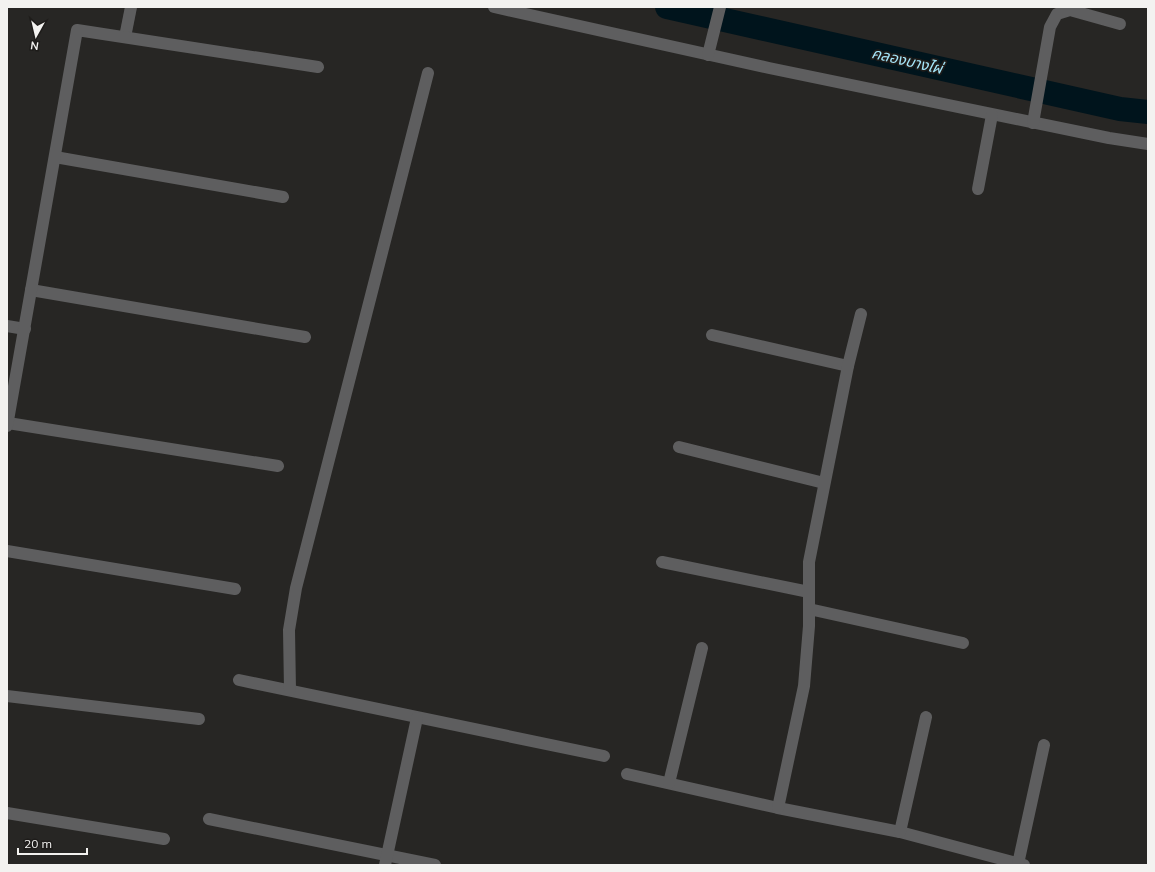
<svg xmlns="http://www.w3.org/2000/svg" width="1155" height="872" viewBox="0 0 1155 872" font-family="Mulish,'Noto Sans Thai',sans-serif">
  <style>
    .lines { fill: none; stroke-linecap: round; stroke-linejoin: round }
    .canal { stroke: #00141c; stroke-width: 24 }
    .minor { stroke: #5e5e5f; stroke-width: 12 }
    .labels { text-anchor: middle; stroke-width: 3.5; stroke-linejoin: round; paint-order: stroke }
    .water-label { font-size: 15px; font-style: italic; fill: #a6e7fb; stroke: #1e1c1a }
  </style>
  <rect width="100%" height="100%" fill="#272624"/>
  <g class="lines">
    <!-- canal -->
    <path class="canal" d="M667,7L1120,109L1148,112"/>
    <!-- minor -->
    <g class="minor">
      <path d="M494,7L769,68L1109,138L1148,144"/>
      <path d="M125,37L131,7"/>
      <path d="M708,55L720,7"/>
      <path d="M1033,123L1050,27L1057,14L1070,10L1120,24"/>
      <path d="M55,157L283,197"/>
      <path d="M978,189L992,115"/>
      <path d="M31,290L305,337"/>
      <path d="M7,326L25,329"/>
      <path d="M712,335L848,366"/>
      <path d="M8,423L278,466"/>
      <path d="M7,426L77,30L318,67"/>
      <path d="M679,447L824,483"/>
      <path d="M7,551L235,589"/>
      <path d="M662,562L809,592"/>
      <path d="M809,609L963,643"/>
      <path d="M239,680L604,756"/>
      <path d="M290,690L289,630L296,588L428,73"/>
      <path d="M7,696L199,719"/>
      <path d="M627,774L778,808L900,832L1024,865"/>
      <path d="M669,783L702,648"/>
      <path d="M778,808L804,686L809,626V562L848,366L861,314"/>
      <path d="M7,813L164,839"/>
      <path d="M209,819L435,865"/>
      <path d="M900,832L926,717"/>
      <path d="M1018,864L1044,745"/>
      <path d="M385,865L417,718"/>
    </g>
  </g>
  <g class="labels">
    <!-- water labels -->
    <g class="water-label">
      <text transform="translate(907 61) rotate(13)" y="5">คลองบางไผ่</text>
    </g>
  </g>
  <!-- border -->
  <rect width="1155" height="872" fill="none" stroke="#f3f2f0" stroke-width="16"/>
  <!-- north arrow -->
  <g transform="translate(36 36) rotate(188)" stroke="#1e1c1a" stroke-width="3" paint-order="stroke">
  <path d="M0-3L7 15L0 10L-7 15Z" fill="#f3f2f0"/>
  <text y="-6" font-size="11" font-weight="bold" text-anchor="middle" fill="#f3f2f0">N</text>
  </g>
  <!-- scale -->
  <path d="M18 848v6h69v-6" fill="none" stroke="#f3f2f0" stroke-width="2"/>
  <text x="24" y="848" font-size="12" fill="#f3f2f0" stroke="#1e1c1a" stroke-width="3" paint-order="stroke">20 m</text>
</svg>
